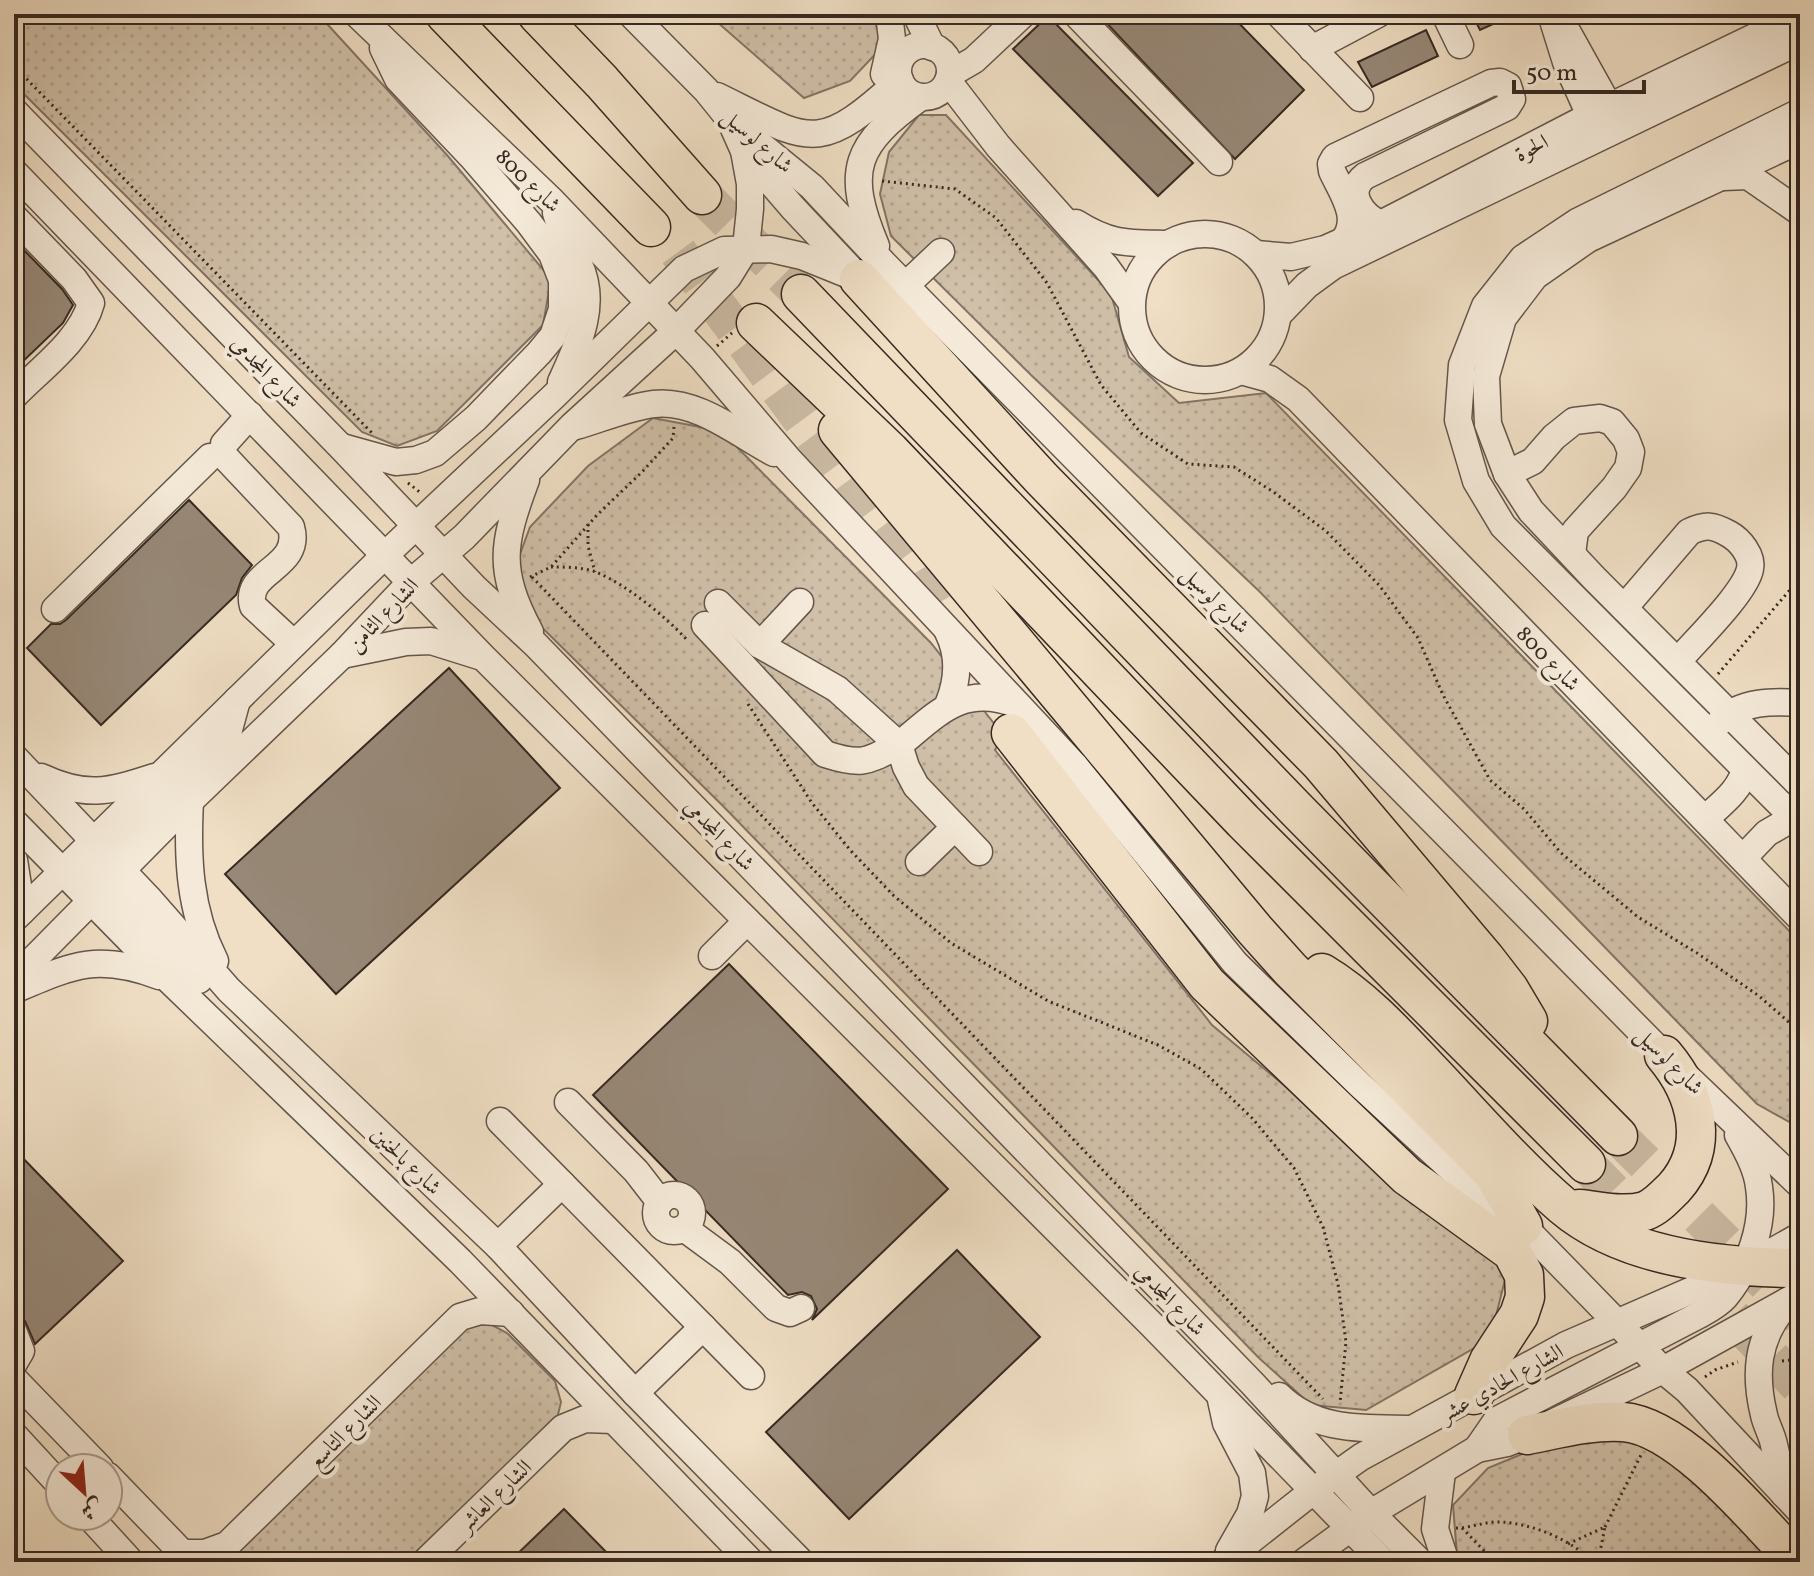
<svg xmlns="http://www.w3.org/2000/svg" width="1814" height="1576" viewBox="0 0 1814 1576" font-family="Vollkorn,Amiri,serif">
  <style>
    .green { fill: url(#green-dots); stroke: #837466; stroke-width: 2 }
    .building { fill: #978877; stroke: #362922; stroke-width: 2 }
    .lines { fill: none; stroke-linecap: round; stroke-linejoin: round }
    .highway-tunnel { stroke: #cbbba4; stroke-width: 38; stroke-dasharray: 38 19; stroke-linecap: butt }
    .minor-casing { stroke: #64564b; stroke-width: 29 }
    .highway-casing { stroke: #362922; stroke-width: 41 }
    .path { stroke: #362922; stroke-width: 3; stroke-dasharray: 2 4; stroke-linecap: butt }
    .minor { stroke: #f5ead9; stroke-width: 26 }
    .highway { stroke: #f0dfc5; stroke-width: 38 }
    .labels { text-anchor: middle; stroke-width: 8; stroke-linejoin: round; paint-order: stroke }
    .street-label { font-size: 22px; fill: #362922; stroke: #f5ead9 }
  </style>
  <defs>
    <pattern id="green-dots" width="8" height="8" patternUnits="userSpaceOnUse" patternTransform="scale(2)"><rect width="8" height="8" fill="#d0c0a9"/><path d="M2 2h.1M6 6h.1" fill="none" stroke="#b3a591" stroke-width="1.8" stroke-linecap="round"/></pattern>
  </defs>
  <rect width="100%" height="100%" fill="#f0dfc5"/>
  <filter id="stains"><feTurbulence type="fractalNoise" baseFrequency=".0025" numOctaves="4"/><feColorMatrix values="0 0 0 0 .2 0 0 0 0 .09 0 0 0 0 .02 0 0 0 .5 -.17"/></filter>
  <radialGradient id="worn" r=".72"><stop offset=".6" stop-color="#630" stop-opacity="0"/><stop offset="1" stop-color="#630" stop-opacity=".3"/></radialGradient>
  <!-- green -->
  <g class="green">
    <path d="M14,14H318L447,155L551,279L543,325L437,431L397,446L362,432L14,84Z"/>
    <path d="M708,14H871L885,44L850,81L804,98Z"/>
    <path d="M919,115H946L1111,294L1129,357L1179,403L1266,393L1800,942V1128L1757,1104L1259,591L1031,375L891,236L880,194L889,152Z"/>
    <path d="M653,418L721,431L931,643L1003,735L995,750L1212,1025L1507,1272L1490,1339L1366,1410L1311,1405L1259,1358L723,806L506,592L530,527L588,466Z"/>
    <path d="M471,1325H492L507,1333L555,1381L561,1402L556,1423L414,1562H229V1558L457,1335Z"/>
    <path d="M1620,1430L1680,1459L1777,1562H1464L1457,1555L1453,1505L1488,1468L1544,1445Z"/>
  </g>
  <!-- building -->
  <g class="building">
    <path d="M1098,14H1230L1304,90L1235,159Z"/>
    <path d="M1472,14H1515L1480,30Z"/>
    <path d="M1048,16L1193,163L1158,196L1013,49Z"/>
    <path d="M1426,30L1438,56L1372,87L1358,62Z"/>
    <path d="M14,240L62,289L73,305L63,323L14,370Z"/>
    <path d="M189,500L252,565L242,578L236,595L101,725L27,648L51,624H60L66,620Z"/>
    <path d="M449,668L560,788L336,994L225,874Z"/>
    <path d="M729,964L948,1189L812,1320L817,1309L811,1296L802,1292L788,1295L593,1095Z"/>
    <path d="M14,1149L123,1261L35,1344L25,1321L14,1317Z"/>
    <path d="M957,1250L1040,1337L849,1519L766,1432Z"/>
    <path d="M564,1509L616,1562H509Z"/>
  </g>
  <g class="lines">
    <!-- highway-tunnel -->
    <g class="highway-tunnel">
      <path d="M702,195L801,294"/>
      <path d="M678,252L904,559L940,617"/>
      <path d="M1618,1136L1800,1317"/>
      <path d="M1586,1164L1651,1231"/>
      <path d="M1693,1276L1800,1387"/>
    </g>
    <!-- minor casing -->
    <g class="minor-casing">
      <g id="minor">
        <path d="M357,14L552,201L702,358L790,461L1075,766L1235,963L1360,1085L1475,1191L1523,1226L1663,1370L1687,1390L1800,1511"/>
        <path d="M631,14L706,90L731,121L812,187L884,264L1664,1055L1800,1185"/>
        <path d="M916,14L932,47"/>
        <path d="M1076,14L1219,162"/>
        <path d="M1279,14L1360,98"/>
        <path d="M1445,14L1460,45"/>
        <path d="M1551,14L1566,62L1597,131"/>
        <path d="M1568,33L1617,121"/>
        <circle cx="924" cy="71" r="26"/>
        <path d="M1312,49L1378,14"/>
        <path d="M884,74L892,39L889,14"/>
        <path d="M950,74L974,60L1023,14"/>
        <path d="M948,81L998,146L1106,267L1131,302"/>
        <path d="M717,96C811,142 817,156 900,80"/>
        <path d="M14,111L341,447L474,587L536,645L1252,1383L1371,1513L1420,1562"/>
        <path d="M1800,112L1577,222L1523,258L1485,306L1462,365L1458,420L1476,481L1503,526L1800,824"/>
        <path d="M1800,140L1588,239L1535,276L1503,318L1486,376L1488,424L1507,474L1531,511L1594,578L1800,785"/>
        <path d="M744,151L793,208L857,276"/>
        <path d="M14,172L484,658L1151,1324L1383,1562"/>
        <path d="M1723,177L1748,176L1800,212"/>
        <path d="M556,213C561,232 572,246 579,264C598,305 578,345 561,382"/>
        <path d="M14,217L74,279L91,303C81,340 40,369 14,396"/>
        <path d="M1076,223C1111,245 1128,243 1168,244"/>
        <circle cx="1205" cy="307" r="73"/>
        <path d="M1343,241C1362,219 1342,193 1332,171L1331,164L1335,157L1491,83L1500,82L1508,86L1512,99L1507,107L1365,176C1344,192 1362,216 1381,224"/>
        <path d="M876,246C844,170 855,144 921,97"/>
        <path d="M1256,254L1291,257L1325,249L1381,224L1590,116L1800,15"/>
        <path d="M906,285L941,252"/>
        <path d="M1278,315L1307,285L1333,266L1800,41"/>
        <path d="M1241,371L1270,379L1298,399L1800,918"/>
        <path d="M576,426C601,419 628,407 654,404C697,399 738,434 774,453"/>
        <path d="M224,444L250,415"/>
        <path d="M342,447L396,462L416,460L435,453L476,418L539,353L553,336L562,309V280L552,254L529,223L472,157L398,79L383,48"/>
        <path d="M226,458L291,527C303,569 243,570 253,606L294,644"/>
        <path d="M1507,474L1533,461L1554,437L1574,421L1600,418L1612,422L1626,439L1631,452L1628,468L1614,488L1575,531L1572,554"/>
        <path d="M526,480C502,544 497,570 530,632"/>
        <path d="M718,603L760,645"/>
        <path d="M1624,608L1689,532C1706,524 1713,525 1729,534C1740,540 1753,556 1750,569C1745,593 1696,640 1678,661"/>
        <path d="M55,609L210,457"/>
        <path d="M705,625L825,754C862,766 866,762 899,745L837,689L760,645L800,602"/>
        <path d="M342,655L406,642L431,641L479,656"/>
        <path d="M948,705C958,681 960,656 948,632"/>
        <path d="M1721,721C1741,701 1773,701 1800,703"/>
        <path d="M14,757L150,900L229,990L498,1246L635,1393L801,1562"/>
        <path d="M41,777C86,798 108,792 154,777"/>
        <path d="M190,801C187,857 189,910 215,961"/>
        <path d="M1705,819C1721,804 1740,791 1745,769"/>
        <path d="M14,822L167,978L460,1261L751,1562"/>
        <path d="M979,852L916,786L906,767L899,745C938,713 962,684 1016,704"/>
        <path d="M1743,858L1767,833L1793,818"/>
        <path d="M14,860L22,911"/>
        <path d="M919,862L955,827"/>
        <path d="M97,869L107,855L227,737L237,700"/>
        <path d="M90,879L106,885L199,980"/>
        <path d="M14,919L384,556L554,396L684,269L724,250L771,249L802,256L859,279"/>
        <path d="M712,956L747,921"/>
        <path d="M14,979L190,801L342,655L410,583L464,537L572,426L676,331L728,277L746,248L750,209V184L744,151L732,124"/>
        <path d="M14,990C73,965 97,953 159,976"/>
        <path d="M568,1102L636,1171L660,1202"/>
        <path d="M500,1121L751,1376"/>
        <circle cx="674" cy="1213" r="18"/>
        <path d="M684,1228L730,1262L776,1308L790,1313L801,1308"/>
        <path d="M498,1246L562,1184"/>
        <path d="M1784,1307C1757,1339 1754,1374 1764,1415C1766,1425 1772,1434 1774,1445C1778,1461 1781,1478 1784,1494"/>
        <path d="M14,1333L21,1351L14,1363"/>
        <path d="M14,1379L100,1468"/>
        <path d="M635,1393L703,1327"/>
        <path d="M1279,1396C1316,1432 1363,1428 1411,1429"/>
        <path d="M1221,1400L1226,1423L1252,1473L1255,1496L1250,1514L1229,1551"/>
        <path d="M14,1435L60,1485"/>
        <path d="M1477,1449L1497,1420L1699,1315C1708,1310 1718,1305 1725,1297C1749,1268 1765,1225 1759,1187C1757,1169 1747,1151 1738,1135"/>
        <path d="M1442,1472L1435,1529L1446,1562"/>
        <path d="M108,1476L191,1562"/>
        <path d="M89,1516L131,1562"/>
        <path d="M182,1553H205L227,1545L460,1317L480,1311L511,1313"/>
        <path d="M425,1562L563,1428L585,1419L613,1420"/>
        <path d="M1223,1562L1313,1491L1361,1457L1566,1345L1745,1267L1800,1236"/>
        <path d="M1304,1562L1371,1513L1477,1449L1507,1443L1527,1435L1663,1370L1800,1294"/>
      </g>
    </g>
    <!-- highway casing -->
    <g class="highway-casing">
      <g id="highway">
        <path d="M445,14L651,227"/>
        <path d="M537,14L602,82L702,195"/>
        <path d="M859,279L1042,479L1321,764L1485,958L1509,989L1528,1021"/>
        <path d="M801,294L1294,807L1618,1136"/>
        <path d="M756,323L890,451L1243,821L1586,1164"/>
        <path d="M838,430L1255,930L1290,969L1493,1173L1523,1226"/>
        <path d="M1011,733L1207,984L1407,1176L1512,1252L1524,1275L1525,1297L1519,1315L1489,1361L1474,1395"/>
        <path d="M1322,973C1362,997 1395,1033 1426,1066C1471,1113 1514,1164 1563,1206C1624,1258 1723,1268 1800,1268"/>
        <path d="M1579,1209C1601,1211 1623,1217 1645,1211C1656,1207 1666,1196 1674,1188C1711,1147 1697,1094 1664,1055"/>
        <path d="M1527,1435C1558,1429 1591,1420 1623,1422C1681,1426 1758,1521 1797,1562"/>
      </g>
    </g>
    <!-- path -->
    <g class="path">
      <path d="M14,66L372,433"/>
      <path d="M882,181L955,189L996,218L1047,283L1101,385L1141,433L1188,464L1234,467L1272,491L1326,531L1379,585L1418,638L1443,695L1490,780L1524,809L1561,853L1638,917L1697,953L1759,996L1800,1032"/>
      <path d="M717,346L732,333"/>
      <path d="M408,483L421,493"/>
      <path d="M588,524V546L595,572"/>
      <path d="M551,567C565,567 582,567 596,572C627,585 665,616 688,641"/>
      <path d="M530,577L551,567L597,515L642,472L673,438L674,427"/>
      <path d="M532,577L1323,1399"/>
      <path d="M1718,674L1800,578"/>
      <path d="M748,704L812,803L851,851L894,896L951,943L1048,1001L1158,1045L1201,1069L1252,1118L1294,1168L1323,1227L1338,1284L1346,1342L1340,1403"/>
      <path d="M1782,1361L1800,1359"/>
      <path d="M1705,1377L1715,1370L1738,1362"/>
      <path d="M1605,1527L1641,1455"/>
      <path d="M1456,1528C1471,1528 1486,1521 1501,1522C1533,1524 1570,1539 1593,1562"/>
      <path d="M1462,1528L1495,1562"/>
      <path d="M1568,1544L1605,1527L1598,1562"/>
    </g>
    <!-- minor -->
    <use href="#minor" class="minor"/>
    <!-- highway -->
    <use href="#highway" class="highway"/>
  </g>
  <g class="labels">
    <!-- street labels -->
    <g class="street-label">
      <text transform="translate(758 140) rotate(41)" y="8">شارع لوسيل</text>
      <text transform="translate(1531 147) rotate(-27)" y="8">الحوة</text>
      <text transform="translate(529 180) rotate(44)" y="8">شارع 800</text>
      <text transform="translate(267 371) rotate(46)" y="8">شارع المجدمي</text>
      <text transform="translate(1216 599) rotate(45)" y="8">شارع لوسيل</text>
      <text transform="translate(382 614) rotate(-46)" y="8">الشارع الثامن</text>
      <text transform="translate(1549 658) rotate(46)" y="8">شارع 800</text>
      <text transform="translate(720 834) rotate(46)" y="8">شارع المجدمي</text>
      <text transform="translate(1670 1060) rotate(45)" y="8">شارع لوسيل</text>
      <text transform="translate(407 1160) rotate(44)" y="8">شارع بالحنين</text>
      <text transform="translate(1171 1299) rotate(46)" y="8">شارع المجدمي</text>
      <text transform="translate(1501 1382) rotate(-29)" y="8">الشارع الحادي عشر</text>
      <text transform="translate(344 1431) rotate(-45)" y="8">الشارع التاسع</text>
      <text transform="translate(494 1495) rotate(-44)" y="8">الشارع العاشر</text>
    </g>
  </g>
  <!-- margin -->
  <rect width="1814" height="1576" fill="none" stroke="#f0dfc5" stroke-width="48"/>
  <rect x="16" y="16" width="1782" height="1544" fill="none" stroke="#362922" stroke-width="4"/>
  <rect x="24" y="24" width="1766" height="1528" fill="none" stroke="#362922" stroke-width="2"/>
  <!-- north arrow -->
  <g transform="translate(84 1492) rotate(154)"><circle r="38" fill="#f5ead9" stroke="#a99d90" stroke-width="2"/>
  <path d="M0-6L14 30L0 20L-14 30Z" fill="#8f2418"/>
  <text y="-12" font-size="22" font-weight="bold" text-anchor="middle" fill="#362922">ش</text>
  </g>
  <!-- scale -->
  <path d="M1514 80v12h130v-12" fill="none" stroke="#362922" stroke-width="4"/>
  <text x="1526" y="80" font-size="24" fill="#362922" stroke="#f5ead9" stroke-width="6" paint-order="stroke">50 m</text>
  <rect width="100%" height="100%" filter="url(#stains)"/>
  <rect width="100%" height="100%" fill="url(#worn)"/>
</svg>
